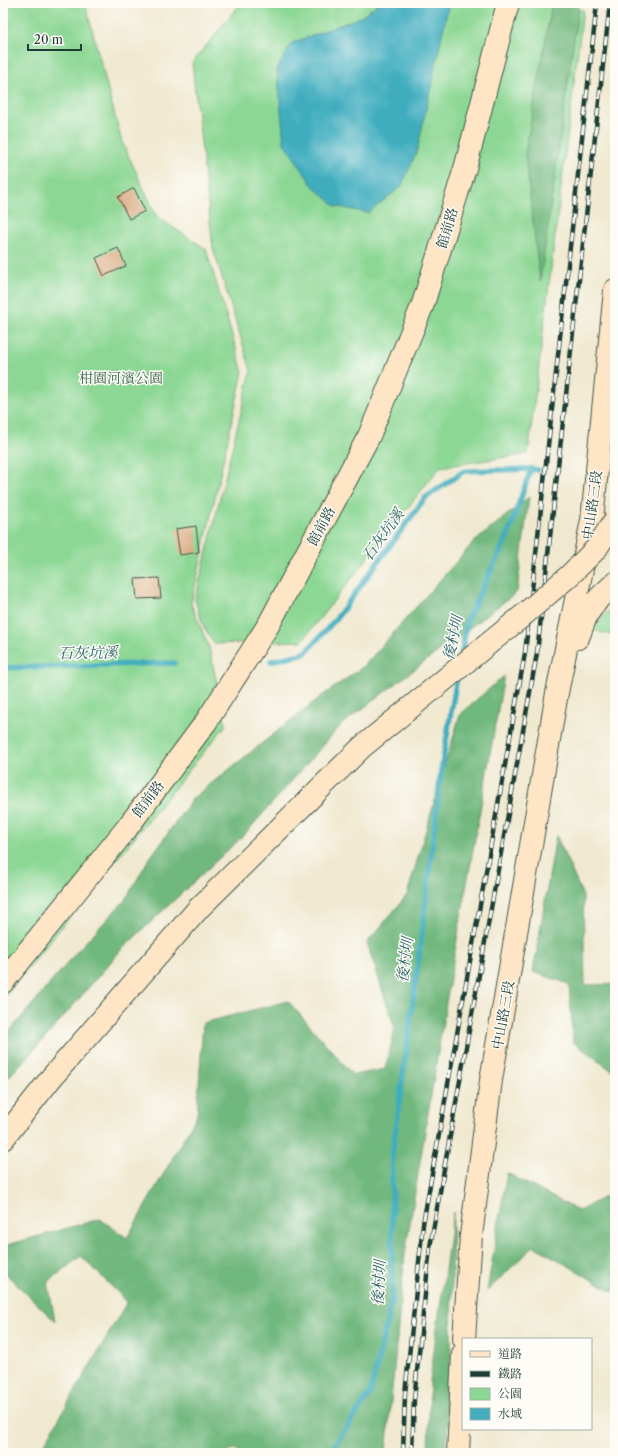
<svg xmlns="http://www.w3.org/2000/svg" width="618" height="1456" viewBox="0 0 618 1456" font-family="'Libre Caslon Text','Noto Serif TC',serif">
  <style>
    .green { fill: #8cd794; stroke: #568a64 }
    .forest { fill: #71b87e; stroke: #487a59 }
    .water { fill: #41adbf; stroke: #30757a }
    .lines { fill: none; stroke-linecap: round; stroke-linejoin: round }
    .stream { stroke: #41adbf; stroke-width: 5.5 }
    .building { fill: #dcae87 }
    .secondary-casing { stroke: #3e574b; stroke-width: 24 }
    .secondary { stroke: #fde5c5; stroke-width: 22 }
    .rail-casing { stroke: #1f3d34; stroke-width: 4.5 }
    .rail { stroke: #fdfcf7; stroke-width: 3; stroke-dasharray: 9; stroke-linecap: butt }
    .secondary-bridge-casing { stroke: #3e574b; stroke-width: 24; stroke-linecap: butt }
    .secondary-bridge { stroke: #fde5c5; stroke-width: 22 }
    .labels { text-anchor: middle; stroke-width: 3; stroke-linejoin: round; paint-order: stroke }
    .street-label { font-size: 14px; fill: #1f3d34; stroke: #fdfcf7 }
    .park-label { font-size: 14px; fill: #3a644c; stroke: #fdfcf7 }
    .water-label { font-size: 15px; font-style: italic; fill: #2b6465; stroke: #fdfcf7 }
  </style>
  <rect width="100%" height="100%" fill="#fdfcf7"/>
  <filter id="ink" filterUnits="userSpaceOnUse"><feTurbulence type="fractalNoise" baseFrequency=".025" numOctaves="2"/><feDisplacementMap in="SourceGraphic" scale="8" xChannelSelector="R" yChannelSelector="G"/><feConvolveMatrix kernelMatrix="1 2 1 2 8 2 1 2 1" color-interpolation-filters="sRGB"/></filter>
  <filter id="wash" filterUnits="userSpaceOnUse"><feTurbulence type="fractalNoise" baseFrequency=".012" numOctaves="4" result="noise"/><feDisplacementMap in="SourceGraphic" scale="16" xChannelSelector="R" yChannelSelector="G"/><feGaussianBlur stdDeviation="0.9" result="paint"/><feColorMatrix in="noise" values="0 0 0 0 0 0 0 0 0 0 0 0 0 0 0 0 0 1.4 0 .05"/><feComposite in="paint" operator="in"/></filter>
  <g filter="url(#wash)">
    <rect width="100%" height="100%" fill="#f0e9d0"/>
    <!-- green -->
    <g class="green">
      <path d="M3,3H85L122,142L157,217L206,249L243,372L191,604L209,647L226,725L3,999Z"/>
      <path d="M241,3H536L583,10L528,454L440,467L302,641L214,644L203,625L195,600L251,371L213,248L192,63Z"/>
      <path d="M615,602V636L592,630Z"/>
    </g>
    <!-- forest -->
    <g class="forest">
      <path d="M552,3H579L540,282L525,154Z"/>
      <path d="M529,497L517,592L341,725L245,834L121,950L46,1037L3,1083V1039L80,948L126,899L147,862L193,798L319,698L363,667L473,543Z"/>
      <path d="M504,676L450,979L405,1254L386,1453H241L235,1449L227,1453H39L127,1302L81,1256L48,1282L55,1321L9,1277L3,1269V1246L100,1219L127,1238L197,1115L203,1023L288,1001L353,1075L385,1069L395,1029L367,943L407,895L460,714Z"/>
      <path d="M556,835L583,896L585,985L615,984V1073L573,1042L569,984L533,972Z"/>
      <path d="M507,1173L579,1211L615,1191V1291L610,1290L534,1246L487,1291Z"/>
      <path d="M453,1212L450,1406L445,1453H428L430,1380Z"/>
    </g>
    <!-- water -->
    <path class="water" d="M379,3H449L417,151L401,187L368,213L335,206L313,186L284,143L277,69L292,43L361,17Z"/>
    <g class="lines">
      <!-- stream -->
      <g class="stream">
        <path d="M461,657L467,620L507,537L531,469"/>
        <path d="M271,661L305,653L336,619L425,498L464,471L531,469L538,470"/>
        <path d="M3,668L174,663"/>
        <path d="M329,1453L370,1394L392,1300V1157L422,933L441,771L457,677"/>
      </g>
    </g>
    <g id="blocks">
      <!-- building -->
      <g class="building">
        <path d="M134,188L145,211L129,219L118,197Z"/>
        <path d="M118,248L126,266L104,276L96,258Z"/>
        <path d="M196,526L199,552L180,555L176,529Z"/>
        <path d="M159,578L161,598L137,599L135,579Z"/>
      </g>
    </g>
  </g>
  <g filter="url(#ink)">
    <use href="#blocks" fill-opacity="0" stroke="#3e574b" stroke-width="1"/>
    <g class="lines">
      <!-- secondary casing -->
      <g class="secondary-casing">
        <g id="secondary">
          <path d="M578,638L587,614L599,598L615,583"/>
          <path d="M3,982L127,828L206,722L269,624L369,436L423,304L466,165L508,3"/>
          <path d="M3,1139L52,1077"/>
          <path d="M464,1339L471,1236L491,1080L557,693L592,520L615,290"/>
          <path d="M458,1453L463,1354"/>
        </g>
      </g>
      <!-- secondary -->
      <use href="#secondary" class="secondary"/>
      <!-- rail casing -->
      <g class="rail-casing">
        <g id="rail">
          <path d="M403,1453L405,1394L423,1224L525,653L597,3"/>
          <path d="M412,1453L414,1400L430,1247L537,653L610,3"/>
        </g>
      </g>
      <!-- rail -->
      <use href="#rail" class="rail"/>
      <!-- secondary-bridge casing -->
      <g class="secondary-bridge-casing">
        <path id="secondary-bridge" d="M52,1077L199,908L362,747L520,618L570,575L596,549L615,520"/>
      </g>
      <!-- secondary-bridge -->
      <use href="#secondary-bridge" class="secondary-bridge"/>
    </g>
  </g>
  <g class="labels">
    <!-- street labels -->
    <g class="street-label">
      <text transform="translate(447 228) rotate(-73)" y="5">館前路</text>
      <text transform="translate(592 505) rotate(-82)" y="5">中山路三段</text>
      <text transform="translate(321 526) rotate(-62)" y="5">館前路</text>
      <text transform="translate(148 799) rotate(-53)" y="5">館前路</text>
      <text transform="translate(503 1015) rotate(-80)" y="5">中山路三段</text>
    </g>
    <!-- park labels -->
    <g class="park-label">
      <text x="121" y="383">柑園河濱公園</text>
    </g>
    <!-- water labels -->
    <g class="water-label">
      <text transform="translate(383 535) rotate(-54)" y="5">石灰坑溪</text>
      <text transform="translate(453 638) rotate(-78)" y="5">後村圳</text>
      <text transform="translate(88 653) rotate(-1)" y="5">石灰坑溪</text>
      <text transform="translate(405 960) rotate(-83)" y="5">後村圳</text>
      <text transform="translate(379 1283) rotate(-87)" y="5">後村圳</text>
    </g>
  </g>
  <!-- margin -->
  <rect width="618" height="1456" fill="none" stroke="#fdfcf7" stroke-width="16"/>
  <!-- legend -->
  <rect x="462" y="1338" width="130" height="92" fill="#fdfcf7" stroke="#a4b0a9"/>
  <rect x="470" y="1351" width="20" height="6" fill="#fde5c5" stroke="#a4b0a9"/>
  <text x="498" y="1358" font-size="12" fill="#1f3d34">道路</text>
  <rect x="470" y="1371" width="20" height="6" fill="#1f3d34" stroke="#a4b0a9"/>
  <text x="498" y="1378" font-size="12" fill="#1f3d34">鐵路</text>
  <rect x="470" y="1388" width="20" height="12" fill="#8cd794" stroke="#a4b0a9"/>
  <text x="498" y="1398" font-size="12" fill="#1f3d34">公園</text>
  <rect x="470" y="1408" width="20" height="12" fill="#41adbf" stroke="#a4b0a9"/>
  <text x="498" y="1418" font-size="12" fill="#1f3d34">水域</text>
  <!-- scale -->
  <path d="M28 44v6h53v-6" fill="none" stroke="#1f3d34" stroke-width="2"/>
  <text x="34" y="44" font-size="12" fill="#1f3d34" stroke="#fdfcf7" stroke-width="3" paint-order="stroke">20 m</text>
</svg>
